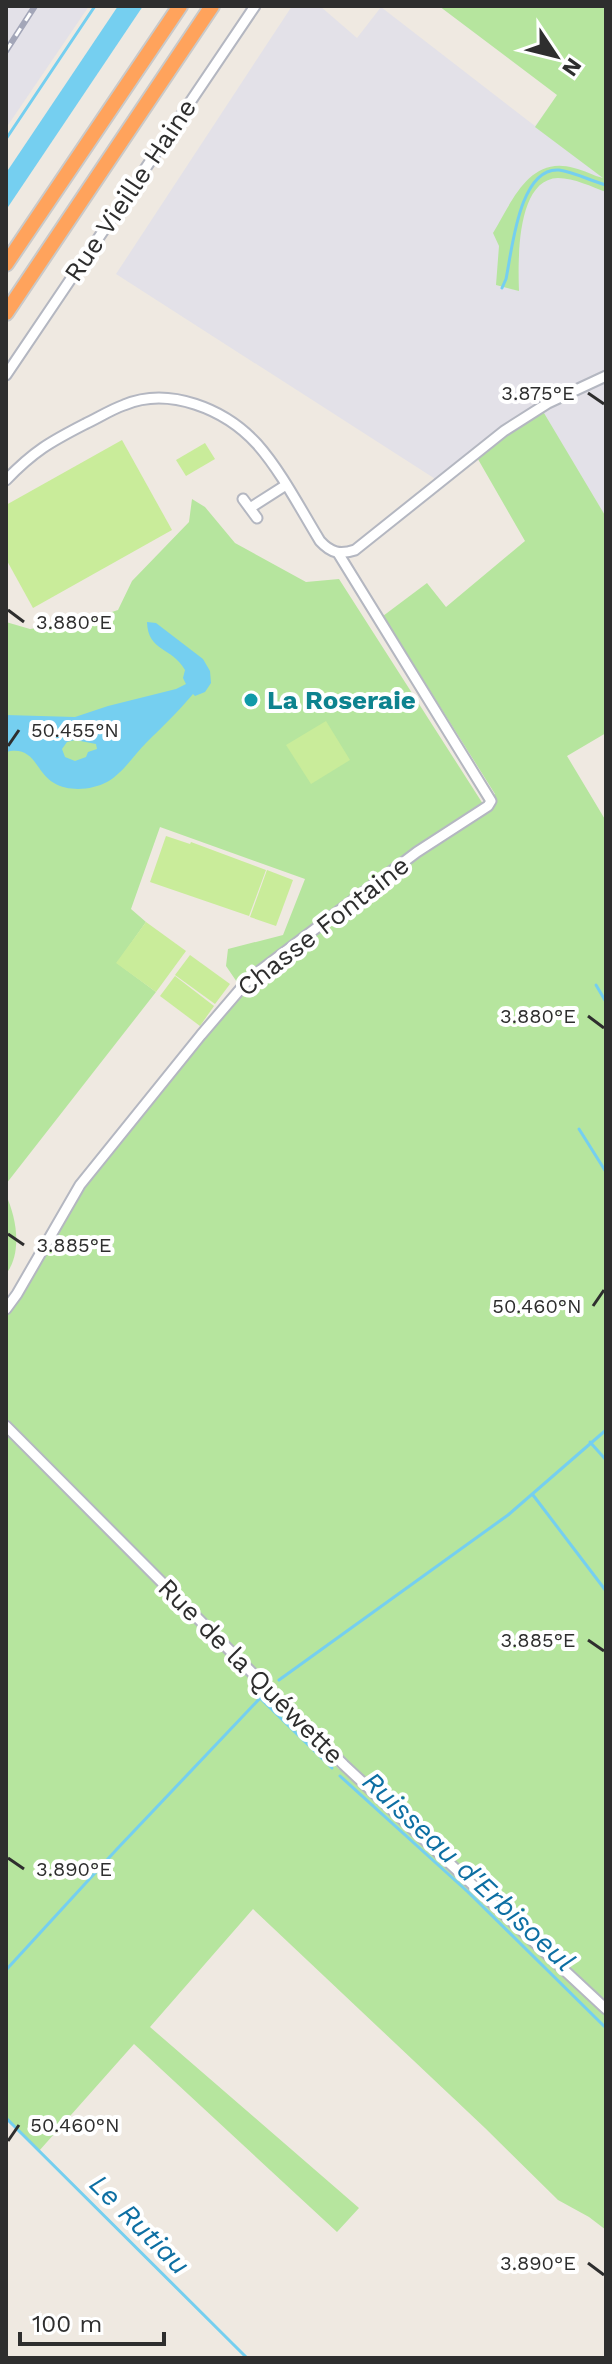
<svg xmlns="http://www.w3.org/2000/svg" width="612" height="2364" viewBox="0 0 612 2364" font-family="'Work Sans',sans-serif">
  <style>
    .industrial { fill: #e3e1e8 }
    .green { fill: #b6e59e; fill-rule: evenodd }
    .pitch { fill: #c9ec9a }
    .water { fill: #75cff0; fill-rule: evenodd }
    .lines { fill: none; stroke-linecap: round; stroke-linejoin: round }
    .stream { stroke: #75cff0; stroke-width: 3 }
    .minor-casing { stroke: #b4b7c1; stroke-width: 13 }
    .highway-casing { stroke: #c9c9c9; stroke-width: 18 }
    .minor { stroke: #fff; stroke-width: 9 }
    .highway { stroke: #ffa35c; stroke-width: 14 }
    .rail-casing { stroke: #a3a6b8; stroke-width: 6 }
    .rail { stroke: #fff; stroke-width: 3; stroke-dasharray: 9; stroke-linecap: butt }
    .ticks { fill: none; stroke: #2e2e2e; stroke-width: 3 }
    .culture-dot { fill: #0f9aa8; stroke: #fff; stroke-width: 3 }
    .labels { text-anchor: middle; stroke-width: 8; stroke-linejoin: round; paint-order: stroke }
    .street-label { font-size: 26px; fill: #2e2e2e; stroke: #fff }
    .culture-label { font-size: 26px; font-weight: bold; fill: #0d838f; stroke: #fff; text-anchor: start }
    .water-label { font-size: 28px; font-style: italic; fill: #0d6fa3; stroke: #fff }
    .ticks-label { font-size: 20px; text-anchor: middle; fill: #2e2e2e; stroke: #fff; stroke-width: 8; stroke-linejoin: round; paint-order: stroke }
  </style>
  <rect width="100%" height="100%" fill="#efe9e1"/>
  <!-- industrial -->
  <g class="industrial">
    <path d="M6,6H89L6,128Z"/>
    <path d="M292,6H320L357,38L381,7L535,126L558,95L439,6H606V517L547,419L475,454L440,482L116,274Z"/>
  </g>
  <!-- green -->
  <g class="green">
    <path d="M439,6H606V192C592,187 574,178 558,178C516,179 518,262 519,291L496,285L499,246L493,233C512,202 529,155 574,168C584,170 594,176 603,178L535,127L557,95Z"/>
    <path d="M541,408L606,517V733L567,756L606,821V2230L589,2217L558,2200L485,2128L253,1909L150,2027L359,2208L337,2232L134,2044L39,2151L6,2118V1309L63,1212L241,988L226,966L228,949L283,935L305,879L160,827L131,909L146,922L117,963L156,992L6,1184V622L30,629L87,620L118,610L132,581L189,522L192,499L205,507L235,543L306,582L339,579L483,804L495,794L383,616L427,583L446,607L525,541L475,454ZM268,1690L344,1765L339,1769L265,1695Z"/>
    <path d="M6,1195C16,1217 23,1252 6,1274Z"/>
  </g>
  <!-- pitch -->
  <g class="pitch">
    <path d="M122,440L172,530L33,608L6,559V505Z"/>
    <path d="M205,443L215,459L186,476L176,460Z"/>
    <path d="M326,721L350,760L311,784L286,745Z"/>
    <path d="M166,836L190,844L191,842L266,870L249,916L150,882Z"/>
    <path d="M267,870L293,880L276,926L250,917Z"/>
    <path d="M146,922L186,951L156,992L116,963Z"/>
    <path d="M190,955L230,984L215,1004L175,975Z"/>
    <path d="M175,976L214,1006L200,1026L160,996Z"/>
  </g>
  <!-- water -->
  <g class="water">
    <path d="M118,6H143L6,210V173Z"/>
    <path d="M147,622L156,623L203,659L210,671L211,683L205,692L195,696L193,694C178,712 162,727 146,743C134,755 122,774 107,782C92,790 69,792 54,783C35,772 35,745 6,752V715L75,717L108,706L176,689L186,684L183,678L185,670C171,646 148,652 147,622ZM75,740L96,744L97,749L88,752L86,757L75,761L65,757L62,749L67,742Z"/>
  </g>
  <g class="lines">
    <!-- stream -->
    <g class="stream">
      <path d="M6,139L95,6"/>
      <path d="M502,288L506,279C512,251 519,167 559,170C574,172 591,181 606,185"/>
      <path d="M596,985L606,1002"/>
      <path d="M579,1129L606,1172"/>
      <path d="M590,1442L606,1460"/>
      <path d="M533,1495L606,1591"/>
      <path d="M279,1680L508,1515L606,1430"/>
      <path d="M260,1698L332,1768"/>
      <path d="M340,1776L468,1892L606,2028"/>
      <path d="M6,1970L117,1849L264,1694"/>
      <path d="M6,2118L247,2358"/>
    </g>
    <!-- minor casing -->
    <g class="minor-casing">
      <g id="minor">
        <path d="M6,375L255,6"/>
        <path d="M6,480C34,451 50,442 85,424C98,418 110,410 124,405C169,386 225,409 257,444C281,471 301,510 320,541C331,553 340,555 355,550L504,431L548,403L606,376"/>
        <path d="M243,499L257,518"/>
        <path d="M250,508L286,485"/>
        <path d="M6,1309L17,1294L80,1185L201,1035L249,979L417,852L488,806L491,801L338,553"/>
        <path d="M6,1426L344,1765L606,2009"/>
      </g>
    </g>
    <!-- highway casing -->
    <g class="highway-casing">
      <g id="highway">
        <path d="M6,264L180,6"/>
        <path d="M6,313L212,6"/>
      </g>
    </g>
    <!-- minor -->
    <use href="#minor" class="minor"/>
    <!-- highway -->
    <use href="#highway" class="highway"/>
    <!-- rail casing -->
    <g class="rail-casing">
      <path id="rail" d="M6,51L35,6"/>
    </g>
    <!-- rail -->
    <use href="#rail" class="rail"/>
  </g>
  <!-- ticks -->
  <path class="ticks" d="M588,393L604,404M8,610L24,622M8,746L19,730M588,1016L604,1028M8,1234L24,1245M593,1306L604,1290M588,1640L604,1651M8,1858L24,1869M8,2141L19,2125M588,2263L604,2275"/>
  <!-- markers -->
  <circle class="culture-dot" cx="251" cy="700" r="8"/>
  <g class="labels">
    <!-- street labels -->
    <g class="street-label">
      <text transform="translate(130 190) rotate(-56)" y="9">Rue Vieille Haine</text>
      <text transform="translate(323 926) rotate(-38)" y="9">Chasse Fontaine</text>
      <text transform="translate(251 1671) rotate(45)" y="9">Rue de la Quéwette</text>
    </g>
    <!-- culture labels -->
    <g class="culture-label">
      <text x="267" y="709">La Roseraie</text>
    </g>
    <!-- water labels -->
    <g class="water-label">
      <text transform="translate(469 1871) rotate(43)" y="10">Ruisseau d'Erbisoeul</text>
      <text transform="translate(140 2224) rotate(45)" y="10">Le Rutiau</text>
    </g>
  </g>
  <g class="ticks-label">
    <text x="538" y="400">3.875°E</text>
    <text x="74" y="629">3.880°E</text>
    <text x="75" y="737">50.455°N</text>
    <text x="538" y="1023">3.880°E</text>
    <text x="74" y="1252">3.885°E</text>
    <text x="537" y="1313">50.460°N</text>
    <text x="538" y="1647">3.885°E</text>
    <text x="74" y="1876">3.890°E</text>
    <text x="75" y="2132">50.460°N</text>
    <text x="538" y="2270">3.890°E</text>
  </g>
  <!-- border -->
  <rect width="612" height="2364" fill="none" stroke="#2e2e2e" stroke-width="16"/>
  <!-- north arrow -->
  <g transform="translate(556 56) rotate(125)" stroke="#ffffff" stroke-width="6" paint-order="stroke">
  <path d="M0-6L14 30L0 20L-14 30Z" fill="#2e2e2e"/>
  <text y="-12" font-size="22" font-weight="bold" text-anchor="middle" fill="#2e2e2e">N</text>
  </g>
  <!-- scale -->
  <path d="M20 2332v12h144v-12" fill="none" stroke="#2e2e2e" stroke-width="4"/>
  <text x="32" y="2332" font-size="24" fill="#2e2e2e" stroke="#ffffff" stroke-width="6" paint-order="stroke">100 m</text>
</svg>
